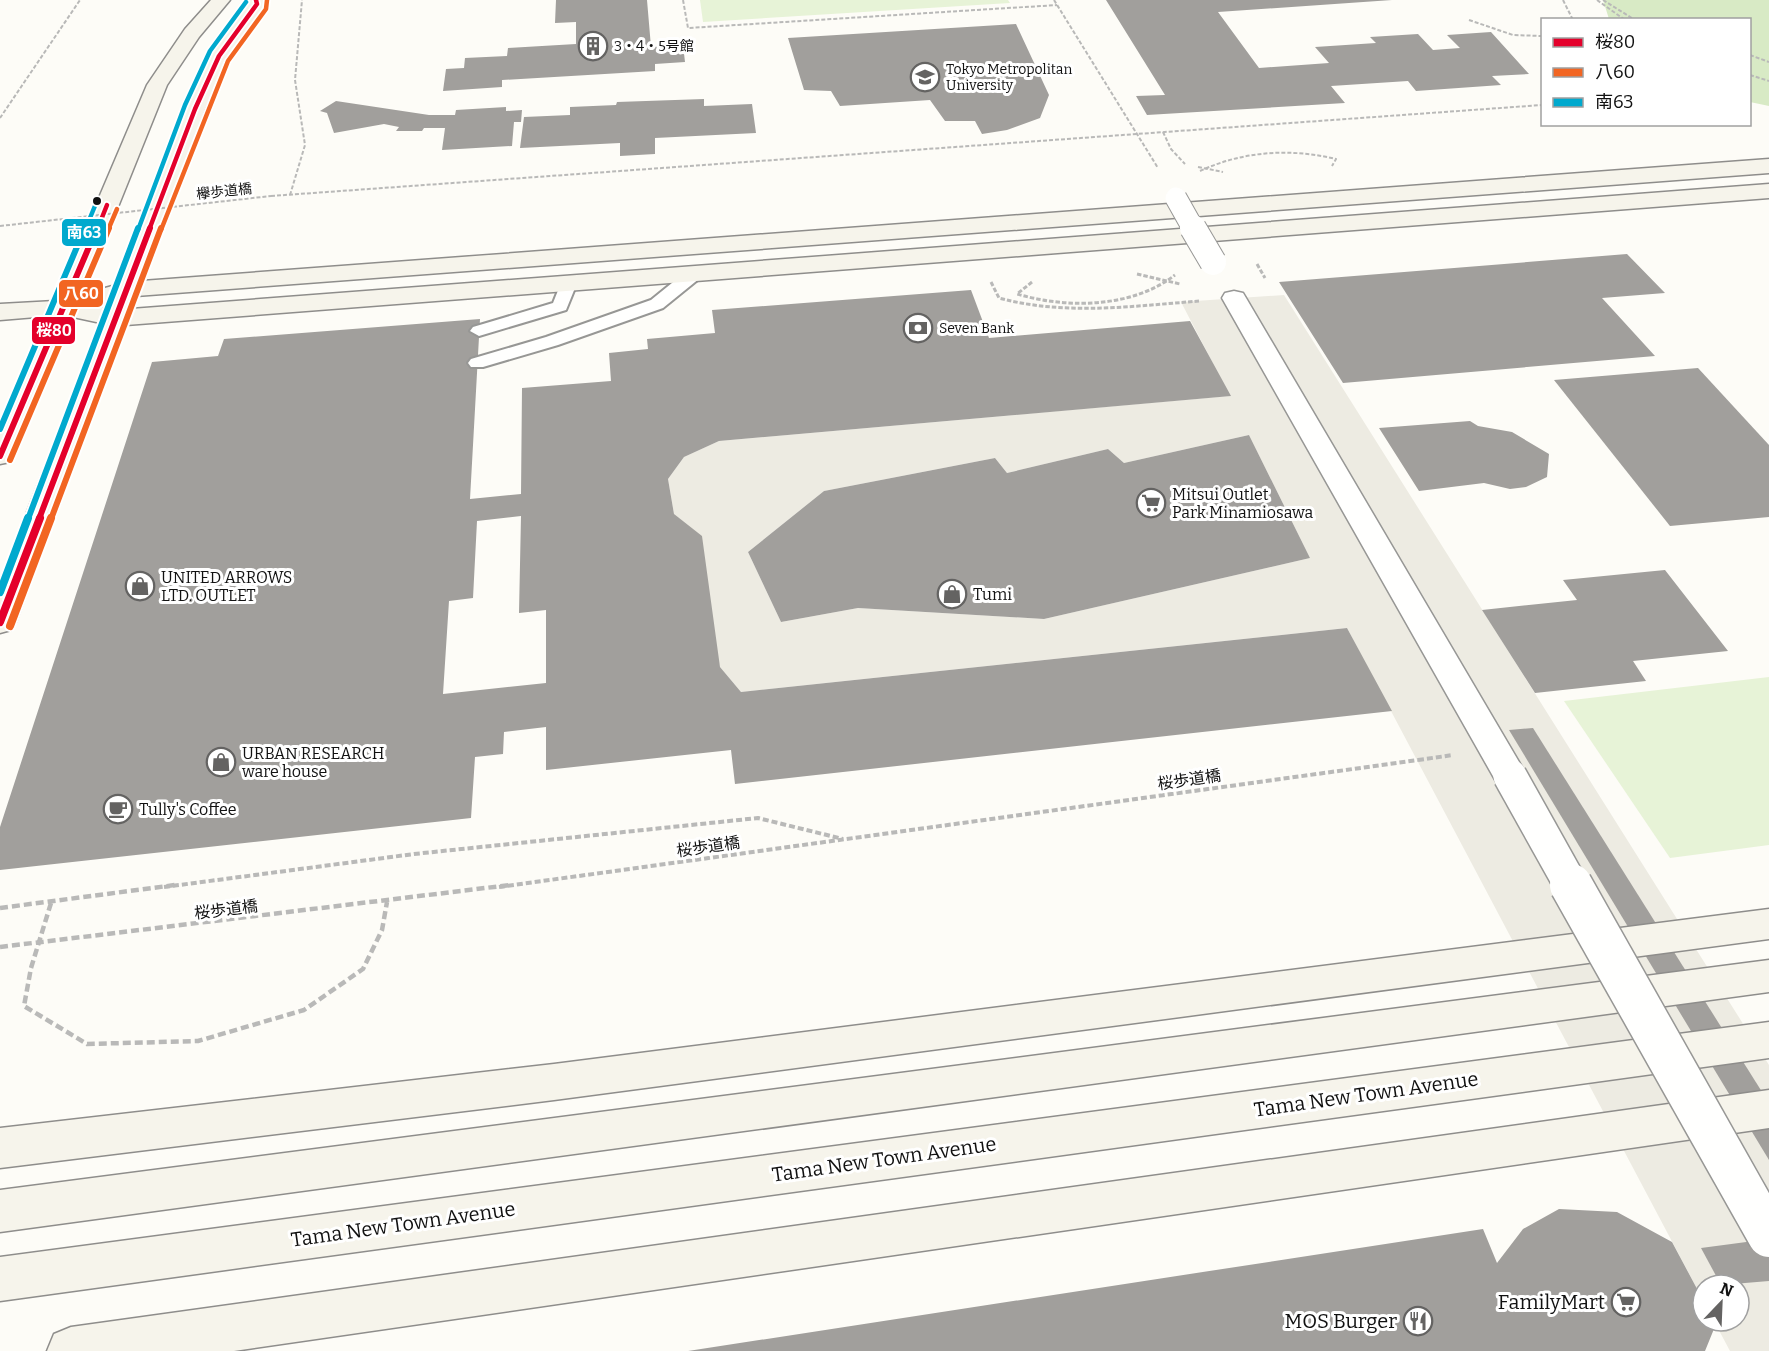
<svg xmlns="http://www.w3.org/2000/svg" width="1769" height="1351" viewBox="0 0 1769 1351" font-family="Bitter,'Noto Sans JP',serif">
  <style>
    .green { fill: #e7f3d7 }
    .forest { fill: #d8eac5 }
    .plaza { fill: #edebe2; fill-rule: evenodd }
    .building { fill: #a19f9c; fill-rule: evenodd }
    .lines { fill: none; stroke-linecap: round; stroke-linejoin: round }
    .lane-casing { stroke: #979795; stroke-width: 4 }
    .street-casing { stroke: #979795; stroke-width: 3 }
    .secondary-casing { stroke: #8e8d8b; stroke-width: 3 }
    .path-far3 { stroke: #b9b9b8; stroke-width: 2; stroke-dasharray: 4 2; stroke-linecap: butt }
    .path-far2 { stroke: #b9b9b8; stroke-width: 3; stroke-dasharray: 4.5 2; stroke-linecap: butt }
    .path-far1 { stroke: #b9b9b8; stroke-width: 4; stroke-dasharray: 6 3; stroke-linecap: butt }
    .path { stroke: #b9b9b8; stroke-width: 4.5; stroke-dasharray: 8 4; stroke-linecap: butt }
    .lane { fill: #fffffe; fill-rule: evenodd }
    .street { fill: #fffffe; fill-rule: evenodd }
    .secondary { fill: #f6f4eb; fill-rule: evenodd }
    .street-bridge-far3-casing { stroke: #979795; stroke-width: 23; stroke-linecap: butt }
    .street-bridge-far2-casing { stroke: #979795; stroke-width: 28; stroke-linecap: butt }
    .street-bridge-far1-casing { stroke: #979795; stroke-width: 36; stroke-linecap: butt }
    .street-bridge-casing { stroke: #979795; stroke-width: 45; stroke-linecap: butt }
    .path-bridge-far2 { stroke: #b9b9b8; stroke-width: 2; stroke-dasharray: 4 2; stroke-linecap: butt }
    .path-bridge-far1 { stroke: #b9b9b8; stroke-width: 4; stroke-dasharray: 6 3; stroke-linecap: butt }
    .path-bridge { stroke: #b9b9b8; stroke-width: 4.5; stroke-dasharray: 8 4; stroke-linecap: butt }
    .street-bridge-far3 { stroke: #fffffe; stroke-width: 21 }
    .street-bridge-far2 { stroke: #fffffe; stroke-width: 26 }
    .street-bridge-far1 { stroke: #fffffe; stroke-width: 33 }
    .street-bridge { stroke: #fffffe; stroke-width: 42 }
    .bus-1-far2-casing { stroke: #fff; stroke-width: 8 }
    .bus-1-far1-casing { stroke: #fff; stroke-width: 10 }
    .bus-1-casing { stroke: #fff; stroke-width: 12 }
    .bus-2-far2-casing { stroke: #fff; stroke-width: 8 }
    .bus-2-far1-casing { stroke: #fff; stroke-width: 10 }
    .bus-2-casing { stroke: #fff; stroke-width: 12 }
    .bus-3-far2-casing { stroke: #fff; stroke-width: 8 }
    .bus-3-far1-casing { stroke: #fff; stroke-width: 10 }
    .bus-3-casing { stroke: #fff; stroke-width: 12 }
    .bus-1-far2 { stroke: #e4002b; stroke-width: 4.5 }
    .bus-1-far1 { stroke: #e4002b; stroke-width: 6 }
    .bus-1 { stroke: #e4002b; stroke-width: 8 }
    .bus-2-far2 { stroke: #f26522; stroke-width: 4.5 }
    .bus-2-far1 { stroke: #f26522; stroke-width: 6 }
    .bus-2 { stroke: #f26522; stroke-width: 8 }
    .bus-3-far2 { stroke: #00a9ce; stroke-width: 4.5 }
    .bus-3-far1 { stroke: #00a9ce; stroke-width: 6 }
    .bus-3 { stroke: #00a9ce; stroke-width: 8 }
    .bus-dot { fill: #111; stroke: #fff; stroke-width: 2 }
    .labels { text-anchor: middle; stroke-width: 6; stroke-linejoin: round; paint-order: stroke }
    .far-poi-label { font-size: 14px; fill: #111; stroke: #fff; text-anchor: start }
    .far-street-label { font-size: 14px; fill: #111; stroke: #fff }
    .poi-label { font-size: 16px; fill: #111; stroke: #fff; text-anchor: start }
    .street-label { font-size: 16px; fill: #111; stroke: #fff }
    .near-street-label { font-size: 20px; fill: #111; stroke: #fff }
    .near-poi-label { font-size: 20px; fill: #111; stroke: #fff; text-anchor: end }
    .line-badge { stroke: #fff; stroke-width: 2 }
    .badge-label { font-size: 16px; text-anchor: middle; font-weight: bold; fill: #fff }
  </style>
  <rect width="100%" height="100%" fill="#fdfcf7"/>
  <!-- green -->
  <g class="green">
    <path d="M700,0H1008L1010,3L703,22Z"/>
    <path d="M1769,677V845L1670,858L1564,701Z"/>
  </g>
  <!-- forest -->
  <path class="forest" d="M1603,0H1769V106L1750,102V20L1609,19Z"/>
  <!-- plaza -->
  <path class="plaza" d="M1284,295L1769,1065V1351H1730L1714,1321H1739V1285H1703V1300L1347,628L741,692L720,667L674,514L668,479L684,457L719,441L1230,396L1181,302ZM1249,435L1310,558L1044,619L858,608L781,622L748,552L824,491L995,458L1007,473L1108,449L1124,463Z"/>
  <!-- building -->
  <g class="building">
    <path d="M556,0H647L651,47L683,45L685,62L655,64V71L502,80V87L443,91L446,69L464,68L465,58L507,56L508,48L576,44V22L555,23Z"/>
    <path d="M1106,0H1392L1218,12L1259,68L1329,63L1315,47L1376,43L1370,37L1418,34L1433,50L1460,48L1447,35L1491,32L1529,74L1492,76L1501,85L1416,91L1408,81L1331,86L1345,103L1147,115L1136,96L1165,95Z"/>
    <path d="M1016,24L1049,95L1040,118L1007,130L982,134L975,121H945L930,100L840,106L831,91L804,90L788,38Z"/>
    <path d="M704,99V106L752,104L756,133L655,138V154L620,156V143L520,148L524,117L570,115V107L616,105L617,102Z"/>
    <path d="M336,101L429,115H455L456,110L506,107V111L522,110L521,122H514L512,146L442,150L445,128H424L422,131H396L399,127L384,124L334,133L327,113L320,111Z"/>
    <path d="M1627,254L1665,293L1602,298L1655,356L1343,383L1279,282Z"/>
    <path d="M971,290L989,338L1190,321L1231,396L719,441L684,457L668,479L674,514L702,536L720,667L741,692L1347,628L1392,711L735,784L731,750L546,770V727L504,732L503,754L475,757L471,818L0,870V827L152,362L218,356L224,339L480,319L470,499L521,494L522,388L611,381L609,353L648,349L647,339L715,333L712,310ZM521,516L519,613L546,610V683L443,694L449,601L473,598L477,521Z"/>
    <path d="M1698,368L1769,445V517L1670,526L1554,380Z"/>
    <path d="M1470,421L1478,426L1512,432L1549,454L1547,477L1526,487L1510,489L1484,483L1419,491L1379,428Z"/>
    <path d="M1249,435L1310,558L1044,619L858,608L781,622L748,552L824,491L995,458L1007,473L1108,449L1124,463Z"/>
    <path d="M1665,570L1728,651L1633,661L1646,681L1535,693L1482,610L1577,600L1563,580Z"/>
    <path d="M1533,728L1769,1103V1160L1509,730Z"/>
    <path d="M1559,1209L1617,1212L1672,1242L1703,1300V1321H1714L1716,1324L1705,1351H688L1483,1229L1497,1263L1523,1229Z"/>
    <path d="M1769,1239V1281L1721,1285L1701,1248Z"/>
  </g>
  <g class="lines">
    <!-- lane casing -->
    <g class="lane-casing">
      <g id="lane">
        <path d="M694,269L700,270L702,274L700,278L663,308L558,345L483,367H471L468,363L471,359L546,337L651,300L688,270Z"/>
        <path d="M569,278L577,283L566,310L479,336L470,331L473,327L553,303L561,283Z"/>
      </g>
    </g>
    <!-- street casing -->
    <g class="street-casing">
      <path id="street" d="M1234,291L1243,293L1246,298L1522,767L1528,776L1522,785L1510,789L1498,785L1222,298L1225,293Z"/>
    </g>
    <!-- secondary casing -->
    <g class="secondary-casing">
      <g id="secondary">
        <path d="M211,0H230L199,37L167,85L83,294L116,285L185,109L209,56L248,4L247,0H265L266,4L229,56L205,109L142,281L1769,159V173L136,296L131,309L1769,184V198L126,325L16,622L11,630L0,633V581L101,323L73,317L14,456L10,462L0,464V424L48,316L0,320V304L55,301L147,85L185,29ZM109,302L107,308L95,306Z"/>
        <path d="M1769,909V939L554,1100L0,1168V1128L554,1064Z"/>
        <path d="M1769,960V992L0,1232V1190Z"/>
        <path d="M1769,1022V1058L0,1301V1257Z"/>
        <path d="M1769,1090V1128L234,1351H47L54,1334L71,1327Z"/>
      </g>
    </g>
    <!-- path-far3 -->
    <g class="path-far3">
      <path d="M683,0L688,28L1057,5"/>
      <path d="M1054,0L1158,168"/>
      <path d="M1563,0L1573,20"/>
      <path d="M1597,0L1625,20"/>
      <path d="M1603,0L1635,20"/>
      <path d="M1469,20L1513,35L1542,36"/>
      <path d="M1750,55L1769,62"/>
      <path d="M1750,75L1769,81"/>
      <path d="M0,118L80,0"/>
      <path d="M1163,132L1171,149L1185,164"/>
      <path d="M1198,167L1223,172"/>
      <path d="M1200,171C1243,151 1290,148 1336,159L1332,166"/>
      <path d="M290,195L305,145L295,80L302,0"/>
      <path d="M271,196L1542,105"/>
    </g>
    <!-- path-far2 -->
    <g class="path-far2">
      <path d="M1257,264L1265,278"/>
      <path d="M1137,274L1180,284"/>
      <path d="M991,282L999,298C1065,316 1133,306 1200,301"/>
      <path d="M1032,282L1017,294C1068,309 1132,308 1175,275"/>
    </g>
    <!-- path-far1 -->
    <g class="path-far1">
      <path d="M1418,760L1453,755"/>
      <path d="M164,887L414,854L758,818L843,839"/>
    </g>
    <!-- path -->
    <g class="path">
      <path d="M51,903L31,968L24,1006L87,1044L198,1041L304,1010L363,969L382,930L387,902"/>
      <path d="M0,908L175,885"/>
    </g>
    <!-- lane -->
    <use href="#lane" class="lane"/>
    <!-- street -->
    <use href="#street" class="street"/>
    <!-- secondary -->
    <use href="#secondary" class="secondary"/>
    <!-- street-bridge-far3 casing -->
    <g class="street-bridge-far3-casing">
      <path id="street-bridge-far3" d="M1176,198L1194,230"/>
    </g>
    <!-- street-bridge-far2 casing -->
    <g class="street-bridge-far2-casing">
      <path id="street-bridge-far2" d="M1193,228L1213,262"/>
    </g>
    <!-- street-bridge-far1 casing -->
    <g class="street-bridge-far1-casing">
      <path id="street-bridge-far1" d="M1510,776L1572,887"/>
    </g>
    <!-- street-bridge casing -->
    <g class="street-bridge-casing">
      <path id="street-bridge" d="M1571,885L1769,1236"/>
    </g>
    <!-- path-bridge-far2 -->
    <path class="path-bridge-far2" d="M0,226L271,196"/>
    <!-- path-bridge-far1 -->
    <path class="path-bridge-far1" d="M499,887L1418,760"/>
    <!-- path-bridge -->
    <path class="path-bridge" d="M0,947L510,885"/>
    <!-- street-bridge-far3 -->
    <use href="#street-bridge-far3" class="street-bridge-far3"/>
    <!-- street-bridge-far2 -->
    <use href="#street-bridge-far2" class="street-bridge-far2"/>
    <!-- street-bridge-far1 -->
    <use href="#street-bridge-far1" class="street-bridge-far1"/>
    <!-- street-bridge -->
    <use href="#street-bridge" class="street-bridge"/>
    <!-- bus-1-far2 casing -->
    <g class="bus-1-far2-casing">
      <g id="bus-1-far2">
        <path d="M97,230L107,205"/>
        <path d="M149,230L195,109L219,56L257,4L256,0"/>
      </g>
    </g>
    <!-- bus-1-far1 casing -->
    <g class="bus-1-far1-casing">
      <g id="bus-1-far1">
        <path d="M0,456L97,228"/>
        <path d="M39,519L150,228"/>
      </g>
    </g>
    <!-- bus-1 casing -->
    <g class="bus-1-casing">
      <path id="bus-1" d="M0,622L40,518"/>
    </g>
    <!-- bus-2-far2 casing -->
    <g class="bus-2-far2-casing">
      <g id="bus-2-far2">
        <path d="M108,230L117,209"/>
        <path d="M161,230L228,61L266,9L267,0"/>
      </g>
    </g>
    <!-- bus-2-far1 casing -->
    <g class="bus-2-far1-casing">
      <g id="bus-2-far1">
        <path d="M10,460L109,228"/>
        <path d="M51,519L161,228"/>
      </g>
    </g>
    <!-- bus-2 casing -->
    <g class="bus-2-casing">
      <path id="bus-2" d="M10,626L51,518"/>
    </g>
    <!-- bus-3-far2 casing -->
    <g class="bus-3-far2-casing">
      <g id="bus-3-far2">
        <path d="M85,230L97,201"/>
        <path d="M138,230L185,105L210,51L246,2"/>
      </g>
    </g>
    <!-- bus-3-far1 casing -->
    <g class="bus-3-far1-casing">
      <g id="bus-3-far1">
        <path d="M0,429L85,228"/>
        <path d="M28,519L138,228"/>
      </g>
    </g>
    <!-- bus-3 casing -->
    <g class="bus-3-casing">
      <path id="bus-3" d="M0,592L28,518"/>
    </g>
    <!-- bus-1-far2 -->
    <use href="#bus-1-far2" class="bus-1-far2"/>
    <!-- bus-1-far1 -->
    <use href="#bus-1-far1" class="bus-1-far1"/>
    <!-- bus-1 -->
    <use href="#bus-1" class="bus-1"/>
    <!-- bus-2-far2 -->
    <use href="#bus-2-far2" class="bus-2-far2"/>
    <!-- bus-2-far1 -->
    <use href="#bus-2-far1" class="bus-2-far1"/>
    <!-- bus-2 -->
    <use href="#bus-2" class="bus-2"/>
    <!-- bus-3-far2 -->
    <use href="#bus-3-far2" class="bus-3-far2"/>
    <!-- bus-3-far1 -->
    <use href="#bus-3-far1" class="bus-3-far1"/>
    <!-- bus-3 -->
    <use href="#bus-3" class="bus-3"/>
  </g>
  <!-- icons -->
  <defs>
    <g id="building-ring" transform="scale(1.5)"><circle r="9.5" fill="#fff" stroke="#646362" stroke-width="1.5"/><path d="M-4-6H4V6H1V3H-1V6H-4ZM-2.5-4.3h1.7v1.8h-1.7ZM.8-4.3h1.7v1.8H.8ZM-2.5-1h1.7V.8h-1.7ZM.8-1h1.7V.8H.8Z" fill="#646362"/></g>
    <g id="university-ring" transform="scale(1.5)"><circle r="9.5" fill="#fff" stroke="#646362" stroke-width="1.5"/><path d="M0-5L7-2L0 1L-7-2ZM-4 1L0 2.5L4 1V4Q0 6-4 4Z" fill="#646362"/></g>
    <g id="bank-ring" transform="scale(1.5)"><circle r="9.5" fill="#fff" stroke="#646362" stroke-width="1.5"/><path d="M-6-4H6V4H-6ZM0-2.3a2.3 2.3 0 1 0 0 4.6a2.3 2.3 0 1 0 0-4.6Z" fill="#646362"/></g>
    <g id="supermarket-ring" transform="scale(1.5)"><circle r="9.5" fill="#fff" stroke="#646362" stroke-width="1.5"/><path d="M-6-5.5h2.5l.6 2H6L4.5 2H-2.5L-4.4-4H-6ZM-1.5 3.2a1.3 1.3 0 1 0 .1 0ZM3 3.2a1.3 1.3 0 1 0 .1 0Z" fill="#646362"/></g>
    <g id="shop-ring" transform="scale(1.5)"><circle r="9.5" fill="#fff" stroke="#646362" stroke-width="1.5"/><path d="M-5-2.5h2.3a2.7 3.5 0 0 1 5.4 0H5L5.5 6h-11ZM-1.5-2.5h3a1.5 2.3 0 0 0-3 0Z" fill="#646362"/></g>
    <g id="cafe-ring" transform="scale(1.5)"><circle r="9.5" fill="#fff" stroke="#646362" stroke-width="1.5"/><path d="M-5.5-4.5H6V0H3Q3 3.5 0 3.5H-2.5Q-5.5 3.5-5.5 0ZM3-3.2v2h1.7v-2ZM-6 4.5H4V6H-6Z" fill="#646362"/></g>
    <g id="restaurant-ring" transform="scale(1.5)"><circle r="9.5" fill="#fff" stroke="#646362" stroke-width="1.5"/><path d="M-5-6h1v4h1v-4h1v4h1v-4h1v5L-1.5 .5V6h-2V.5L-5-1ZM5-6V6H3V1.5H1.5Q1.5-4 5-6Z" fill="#646362"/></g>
  </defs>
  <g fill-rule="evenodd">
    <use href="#building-ring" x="593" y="46"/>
    <use href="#university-ring" x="925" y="77"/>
    <use href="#bank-ring" x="918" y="328"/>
    <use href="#supermarket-ring" x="1151" y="503"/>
    <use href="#shop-ring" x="140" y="586"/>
    <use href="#shop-ring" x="952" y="594"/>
    <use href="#shop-ring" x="221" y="762"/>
    <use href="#cafe-ring" x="118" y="809"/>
    <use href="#supermarket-ring" x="1626" y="1302"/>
    <use href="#restaurant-ring" x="1418" y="1321"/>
  </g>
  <!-- markers -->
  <circle class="bus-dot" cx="97" cy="201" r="5"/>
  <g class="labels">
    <!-- far-poi labels -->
    <g class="far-poi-label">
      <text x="614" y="51">3・4・5号館</text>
      <text x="946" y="74">Tokyo Metropolitan<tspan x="946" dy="16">University</tspan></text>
      <text x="939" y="333">Seven Bank</text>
    </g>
    <!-- far-street labels -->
    <g class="far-street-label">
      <text transform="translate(224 191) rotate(-6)" y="5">欅歩道橋</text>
    </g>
    <!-- poi labels -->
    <g class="poi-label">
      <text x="1172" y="500">Mitsui Outlet<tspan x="1172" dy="18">Park Minamiosawa</tspan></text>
      <text x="161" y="583">UNITED ARROWS<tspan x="161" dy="18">LTD. OUTLET</tspan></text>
      <text x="973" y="600">Tumi</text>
      <text x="242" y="759">URBAN RESEARCH<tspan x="242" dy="18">ware house</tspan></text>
      <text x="139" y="815">Tully's Coffee</text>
    </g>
    <!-- street labels -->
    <g class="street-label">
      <text transform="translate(1189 779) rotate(-8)" y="6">桜歩道橋</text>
      <text transform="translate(708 846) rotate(-8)" y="6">桜歩道橋</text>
      <text transform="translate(226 909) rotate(-7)" y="6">桜歩道橋</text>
    </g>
    <!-- near-street labels -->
    <g class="near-street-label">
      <text transform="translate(1366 1094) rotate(-8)" y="7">Tama New Town Avenue</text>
      <text transform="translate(884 1159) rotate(-8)" y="7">Tama New Town Avenue</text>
      <text transform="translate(403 1224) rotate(-8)" y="7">Tama New Town Avenue</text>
    </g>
    <!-- near-poi labels -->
    <g class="near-poi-label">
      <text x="1605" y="1309">FamilyMart</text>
      <text x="1397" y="1328">MOS Burger</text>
    </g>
  </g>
  <g class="line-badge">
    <rect x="61" y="218" width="46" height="29" rx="6" fill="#00a9ce"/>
    <rect x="58" y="279" width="46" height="29" rx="6" fill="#f26522"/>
    <rect x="31" y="316" width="45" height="29" rx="6" fill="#e4002b"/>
  </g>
  <g class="badge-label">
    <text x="84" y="238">南63</text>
    <text x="81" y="299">八60</text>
    <text x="54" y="336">桜80</text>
  </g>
  <!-- legend -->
  <rect x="1541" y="18" width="210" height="108" fill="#ffffff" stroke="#a0a0a0" stroke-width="1.5"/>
  <rect x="1553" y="38" width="30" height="9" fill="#e4002b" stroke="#a0a0a0" stroke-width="1.5"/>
  <text x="1595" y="48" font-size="18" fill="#111111">桜80</text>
  <rect x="1553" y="68" width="30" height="9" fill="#f26522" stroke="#a0a0a0" stroke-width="1.5"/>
  <text x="1595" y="78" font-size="18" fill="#111111">八60</text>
  <rect x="1553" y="98" width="30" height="9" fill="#00a9ce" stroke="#a0a0a0" stroke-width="1.5"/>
  <text x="1595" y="108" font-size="18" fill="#111111">南63</text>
  <!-- north arrow -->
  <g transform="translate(1721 1303) rotate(23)"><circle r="28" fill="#ffffff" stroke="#a0a0a0" stroke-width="1.5"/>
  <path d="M0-4.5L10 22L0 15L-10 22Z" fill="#646362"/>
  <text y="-9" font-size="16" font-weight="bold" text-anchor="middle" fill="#111111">N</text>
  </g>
</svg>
